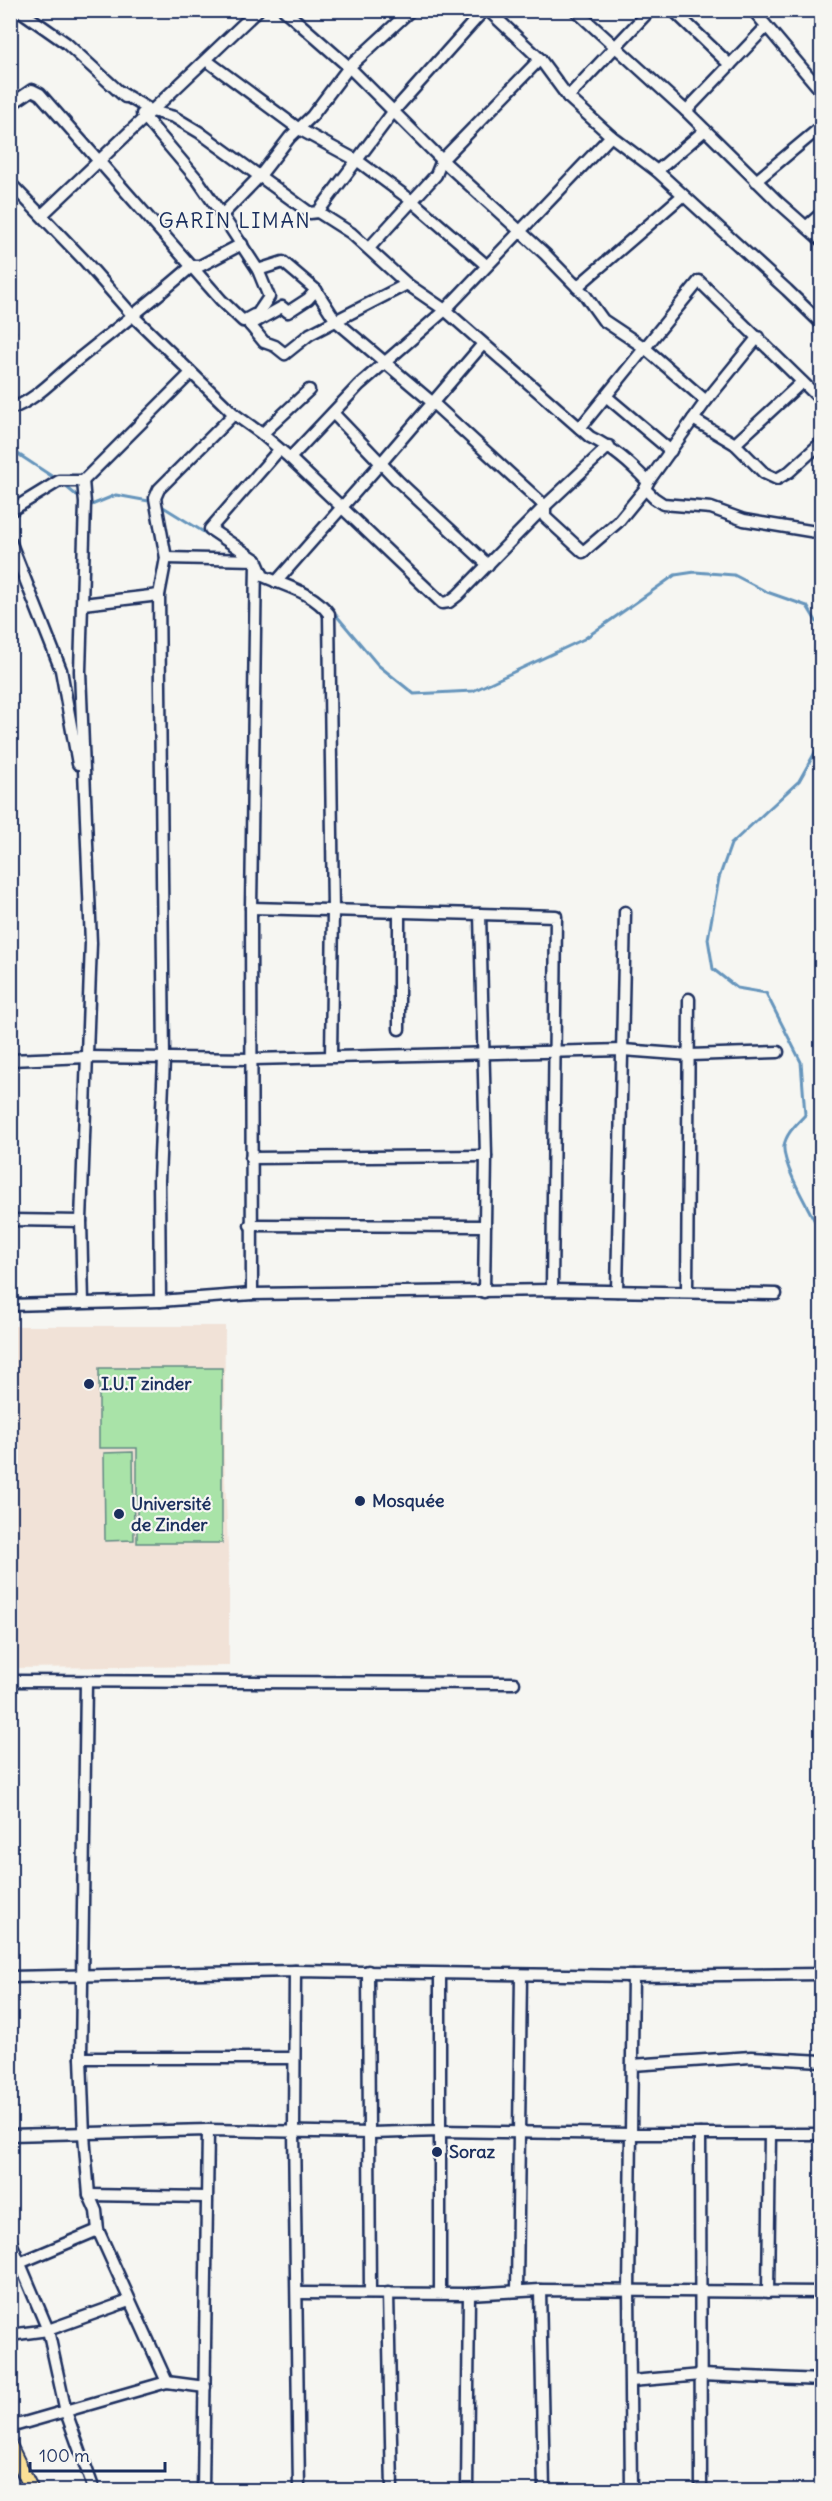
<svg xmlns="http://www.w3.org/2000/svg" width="832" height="2501" viewBox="0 0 832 2501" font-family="Delius,sans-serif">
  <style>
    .built { fill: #f1e2d7 }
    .green { fill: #a9e3a8; stroke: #628983; stroke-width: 1.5 }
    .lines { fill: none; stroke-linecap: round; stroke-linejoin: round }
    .stream { stroke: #6695bc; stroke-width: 3 }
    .minor-casing { stroke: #1b2f5e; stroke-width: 15 }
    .major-casing { stroke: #1b2f5e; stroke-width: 16 }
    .minor { stroke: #f6f6f2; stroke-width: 10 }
    .major { stroke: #fadf96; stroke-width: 12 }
    .poi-dot { fill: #1b2f5e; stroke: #f6f6f2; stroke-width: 2 }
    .labels { text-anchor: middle; stroke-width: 4.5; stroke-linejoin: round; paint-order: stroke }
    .poi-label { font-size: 18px; font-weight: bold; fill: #1b2f5e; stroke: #f6f6f2; text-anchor: start }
    .quarter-label { font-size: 21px; letter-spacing: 1.5px; fill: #1b2f5e; stroke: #f6f6f2 }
  </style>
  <rect width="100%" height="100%" fill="#f6f6f2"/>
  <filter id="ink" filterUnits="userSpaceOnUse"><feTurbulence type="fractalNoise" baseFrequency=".0167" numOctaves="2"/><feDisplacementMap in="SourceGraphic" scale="12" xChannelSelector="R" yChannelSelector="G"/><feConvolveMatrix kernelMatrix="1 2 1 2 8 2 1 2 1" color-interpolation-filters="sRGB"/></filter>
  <g filter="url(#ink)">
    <!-- built -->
    <path class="built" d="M10,1326H225L224,1456L229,1571V1666L11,1668Z"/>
    <!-- green -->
    <g class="green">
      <path d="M222,1368V1543H137V1448H99V1368Z"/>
      <path d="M133,1452L134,1540L105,1541L104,1453Z"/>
    </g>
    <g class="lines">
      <!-- stream -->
      <g class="stream">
        <path d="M10,325L16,332L10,344"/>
        <path d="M10,434L18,454L56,479"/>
        <path d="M64,485L82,500"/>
        <path d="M160,505L236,552"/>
        <path d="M89,506L116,495L154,502"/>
        <path d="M264,570L277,576"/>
        <path d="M325,602L378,665L414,694L473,691L584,639L675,575L695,572L734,575L767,592L807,606L822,631"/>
        <path d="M822,740L799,781L731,844L719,878L708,939L713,969L737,988L766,993L801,1062L805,1115C797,1124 786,1133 784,1146C782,1164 808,1208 817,1225L822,1228"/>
      </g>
      <!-- minor casing -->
      <g class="minor-casing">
        <g id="minor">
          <path d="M19,10L66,43L125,97"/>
          <path d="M284,10L349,67L442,160L545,254L585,295L603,320L645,348L706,401"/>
          <path d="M488,10L540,59L568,97L611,136L657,171L787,290L822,324"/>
          <path d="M575,10L686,111L777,201L822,241"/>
          <path d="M673,10L730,65"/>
          <path d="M753,10L822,92"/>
          <path d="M206,60L299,129L358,161L412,201L486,265"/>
          <path d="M120,92L152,111L174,117L199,132L310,213L318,212L351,233L407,284L445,310L590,437C613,448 630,463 648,482L645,489"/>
          <path d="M568,97L650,10"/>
          <path d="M10,105L32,90L40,94L221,300L243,321L254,315"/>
          <path d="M686,111L766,27"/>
          <path d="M142,114L197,179L222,215"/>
          <path d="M657,171L705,130"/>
          <path d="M756,181L822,126"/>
          <path d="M10,183L84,260L134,317L234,414L262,434L290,458L442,603L449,602L458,595L545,506V517L583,552L618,522L645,489L654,498L663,504L711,508L744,520L822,533"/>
          <path d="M318,212L393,112L484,10"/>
          <path d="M42,215L258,10"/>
          <path d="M807,226L822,213"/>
          <path d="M369,248L436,175L442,160L540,59"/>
          <path d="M258,270L283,262L316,290"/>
          <path d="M577,287L682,196"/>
          <path d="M250,325L282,307L288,312L308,299L316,290L336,321L433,403L545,506L609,446"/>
          <path d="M250,325L269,297L258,270L222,215L259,177L290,137L312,116L349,67L411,10"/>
          <path d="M250,325L264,342L275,346L285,354L310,334L407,284"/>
          <path d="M607,397L671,451"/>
          <path d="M10,409C34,401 52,381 70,366C111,333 152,301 192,266H200L242,244"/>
          <path d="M333,413L398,481L488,565"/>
          <path d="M693,419L735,444L764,473L777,479L789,472L822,442"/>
          <path d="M580,428L699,281L822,401"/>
          <path d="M262,434L309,390"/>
          <path d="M735,444L802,382"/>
          <path d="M279,450L210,529L256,560L263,576C287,587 313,592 329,614L333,910L331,1056"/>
          <path d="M290,458L359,385L445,310L611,136"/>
          <path d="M648,482L706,401L758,337"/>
          <path d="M10,511L59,481H83L191,373"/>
          <path d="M10,541L61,670L78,764"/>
          <path d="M166,558L256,560L251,908L252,1294"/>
          <path d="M276,582L381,463L483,344"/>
          <path d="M83,604L159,595"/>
          <path d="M251,908L556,916L552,1290"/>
          <path d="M399,912V1029"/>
          <path d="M480,914L486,1156L484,1292"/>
          <path d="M10,1060L88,1057L253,1059L623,1050L690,1055L778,1052"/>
          <path d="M251,1158L486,1156"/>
          <path d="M10,1220L81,1221"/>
          <path d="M250,1225L485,1226"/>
          <path d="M617,1291L625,912"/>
          <path d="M687,1292L689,999"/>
          <path d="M160,1301L159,1180L164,1059L159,595L166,558L155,498L159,489L234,414"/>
          <path d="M83,1302L81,1221L91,943L80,671L85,503L83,481"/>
          <path d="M10,1305L160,1301L252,1294L552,1290L776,1294"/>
          <path d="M10,1681L514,1683"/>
          <path d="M86,1682L81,2058L84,2135L89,2195L96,2211L98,2230L167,2382"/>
          <path d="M295,1971L294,2131L299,2490"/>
          <path d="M368,1971L370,2293"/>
          <path d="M440,1974V2293"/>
          <path d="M10,1977L295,1971L633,1976L822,1974"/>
          <path d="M81,2058H294"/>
          <path d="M632,2065L751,2057L822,2061"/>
          <path d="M700,2134L701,2490"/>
          <path d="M10,2135L208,2130L371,2133L440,2131L632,2134H822"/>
          <path d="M89,2195L206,2197"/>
          <path d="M10,2240L48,2330L66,2412L94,2490"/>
          <path d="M10,2267L98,2230"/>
          <path d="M540,2290L544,2490"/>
          <path d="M517,2291L521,1975"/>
          <path d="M768,2292L770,2134"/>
          <path d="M298,2293L469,2294L540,2290L822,2292"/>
          <path d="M388,2293L392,2490"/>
          <path d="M10,2335L48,2330L129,2301"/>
          <path d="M631,2381L701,2375L822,2380"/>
          <path d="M10,2427L167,2382L205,2387"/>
          <path d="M203,2490L208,2130"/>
          <path d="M467,2490L469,2294"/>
          <path d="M631,2490L629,2290L633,1976"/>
        </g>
      </g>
      <!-- major casing -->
      <g class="major-casing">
        <path id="major" d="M10,2445L32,2490"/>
      </g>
      <!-- minor -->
      <use href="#minor" class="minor"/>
      <!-- major -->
      <use href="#major" class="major"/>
    </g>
  </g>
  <!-- markers -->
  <g class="poi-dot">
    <circle cx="89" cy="1384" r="6"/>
    <circle cx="360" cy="1501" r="6"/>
    <circle cx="119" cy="1514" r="6"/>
    <circle cx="437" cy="2152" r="6"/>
  </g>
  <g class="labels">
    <!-- poi labels -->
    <g class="poi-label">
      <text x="101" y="1390">I.U.T zinder</text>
      <text x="372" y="1507">Mosquée</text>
      <text x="131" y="1510">Université<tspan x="131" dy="21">de Zinder</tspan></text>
      <text x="449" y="2158">Soraz</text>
    </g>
    <!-- quarter labels -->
    <g class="quarter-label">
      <text x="235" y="228">GARIN LIMAN</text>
    </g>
  </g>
  <!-- margin -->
  <rect width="832" height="2501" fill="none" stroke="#f6f6f2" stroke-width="36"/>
  <rect x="18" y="18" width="796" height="2465" fill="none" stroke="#1b2f5e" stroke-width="2" filter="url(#ink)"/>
  <!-- scale -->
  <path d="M30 2462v9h135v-9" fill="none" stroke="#1b2f5e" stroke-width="3"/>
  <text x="39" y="2462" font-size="18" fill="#1b2f5e" stroke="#f6f6f2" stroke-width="4.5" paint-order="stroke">100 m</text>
</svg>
